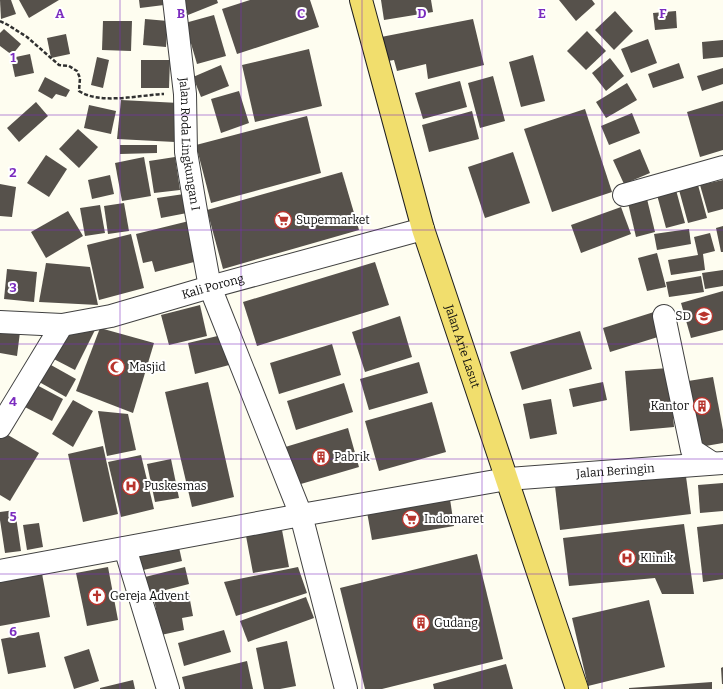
<svg xmlns="http://www.w3.org/2000/svg" width="723" height="689" viewBox="0 0 723 689" font-family="Bitter,serif">
  <style>
    .building { fill: #56514b }
    .lines { fill: none; stroke-linecap: round; stroke-linejoin: round }
    .minor-casing { stroke: #414141; stroke-width: 24 }
    .major-casing { stroke: #1f1f1f; stroke-width: 24 }
    .path { stroke: #303030; stroke-width: 2.5; stroke-dasharray: 4 2; stroke-linecap: butt }
    .minor { stroke: #fff; stroke-width: 22 }
    .major { stroke: #f1de6d; stroke-width: 22 }
    .grid { fill: none; stroke: #7b2cbf; stroke-width: 1; stroke-opacity: 0.55 }
    .labels { text-anchor: middle; stroke-width: 4; stroke-linejoin: round; paint-order: stroke }
    .street-label { font-size: 12px; fill: #0e0e0e; stroke: #fff }
    .poi-label { font-size: 12px; fill: #0e0e0e; stroke: #fff; text-anchor: start }
    .grid-label { font-size: 13px; text-anchor: middle; font-weight: bold; fill: #7b2cbf; stroke: #fff; stroke-width: 4; stroke-linejoin: round; paint-order: stroke }
  </style>
  <rect width="100%" height="100%" fill="#fefdf0"/>
  <!-- building -->
  <g class="building">
    <path d="M0,0H11L16,14L1,19Z"/>
    <path d="M19,0H59L29,18Z"/>
    <path d="M139,0H163L164,5L140,8Z"/>
    <path d="M182,0H217L218,3L188,15Z"/>
    <path d="M250,0H310L319,27L237,54L222,9Z"/>
    <path d="M381,0H431L433,12L384,20Z"/>
    <path d="M559,0H592L595,4L576,21Z"/>
    <path d="M615,11L633,31L614,50L595,30Z"/>
    <path d="M676,11L677,28L655,30L653,13Z"/>
    <path d="M214,15L226,56L197,64L185,23Z"/>
    <path d="M145,19L168,21L166,47L143,45Z"/>
    <path d="M473,19L484,65L428,79L426,64L397,71L394,60L382,62L376,38Z"/>
    <path d="M103,21H132L131,51L102,50Z"/>
    <path d="M4,29L21,44L12,55L0,46V33Z"/>
    <path d="M587,31L606,51L586,70L567,51Z"/>
    <path d="M66,34L70,54L51,58L47,38Z"/>
    <path d="M648,39L657,63L631,73L621,49Z"/>
    <path d="M723,40V57L703,59L702,42Z"/>
    <path d="M309,49L322,106L255,122L242,65Z"/>
    <path d="M30,54L34,73L15,77L11,58Z"/>
    <path d="M533,55L545,101L521,107L509,62Z"/>
    <path d="M97,57L109,60L103,88L91,85Z"/>
    <path d="M610,58L624,76L606,91L592,73Z"/>
    <path d="M141,60H170L169,88H141Z"/>
    <path d="M679,63L684,78L653,88L648,74Z"/>
    <path d="M221,65L229,86L201,97L193,77Z"/>
    <path d="M723,68V84L702,91L697,76Z"/>
    <path d="M493,76L505,121L480,128L468,83Z"/>
    <path d="M45,77L70,90L66,97L56,94L52,99L38,91Z"/>
    <path d="M460,81L467,107L423,119L415,93Z"/>
    <path d="M627,83L637,100L606,118L596,102Z"/>
    <path d="M239,91L249,123L221,133L211,99Z"/>
    <path d="M121,100L179,103L175,142L117,139Z"/>
    <path d="M723,101V150L700,157L687,112Z"/>
    <path d="M36,102L48,116L19,142L7,128Z"/>
    <path d="M89,105L116,111L111,134L84,128Z"/>
    <path d="M585,109L612,192L552,212L524,129Z"/>
    <path d="M472,111L479,139L429,152L422,125Z"/>
    <path d="M632,113L640,133L609,145L601,126Z"/>
    <path d="M307,116L321,173L211,203L196,145Z"/>
    <path d="M78,129L98,147L79,168L59,149Z"/>
    <path d="M120,145H157V153L120,154Z"/>
    <path d="M640,149L650,173L624,184L613,160Z"/>
    <path d="M513,152L530,203L485,218L468,167Z"/>
    <path d="M46,155L67,169L49,197L27,183Z"/>
    <path d="M144,157L151,196L122,201L115,163Z"/>
    <path d="M175,157L180,190L154,193L149,161Z"/>
    <path d="M342,172L359,230L223,269L207,210Z"/>
    <path d="M110,175L114,194L92,199L88,180Z"/>
    <path d="M723,180V209L708,213L700,185Z"/>
    <path d="M0,184L16,187L12,217L0,216Z"/>
    <path d="M698,185L707,218L688,223L679,190Z"/>
    <path d="M676,190L685,223L666,228L657,195Z"/>
    <path d="M184,194L187,213L161,218L157,198Z"/>
    <path d="M647,199L655,232L636,237L628,203Z"/>
    <path d="M124,203L129,231L108,234L104,206Z"/>
    <path d="M100,205L105,233L85,236L80,208Z"/>
    <path d="M621,207L631,234L581,253L571,225Z"/>
    <path d="M68,211L83,236L46,258L31,232Z"/>
    <path d="M189,221L198,261L155,272L152,261L143,263L136,234Z"/>
    <path d="M723,226V252H721L716,228Z"/>
    <path d="M689,229L691,244L657,250L654,234Z"/>
    <path d="M710,233L715,251L703,254L705,270L671,275L668,260L698,255L694,237Z"/>
    <path d="M131,234L144,288L99,300L87,245Z"/>
    <path d="M657,253L666,287L647,291L638,258Z"/>
    <path d="M375,262L389,305L257,346L243,302Z"/>
    <path d="M46,263L90,267L98,305L39,302Z"/>
    <path d="M7,269L37,272L34,302L4,299Z"/>
    <path d="M723,270V286L705,289L702,273Z"/>
    <path d="M701,276L704,292L669,297L666,282Z"/>
    <path d="M723,291V330L691,338L681,303Z"/>
    <path d="M200,305L207,336L169,345L161,315Z"/>
    <path d="M654,312L661,336L610,352L603,328Z"/>
    <path d="M400,316L412,357L365,372L352,332Z"/>
    <path d="M63,328L95,330L75,370L48,356Z"/>
    <path d="M100,328L154,343L133,413L76,391Z"/>
    <path d="M0,329L20,332L17,356L0,353Z"/>
    <path d="M580,331L592,369L522,390L510,352Z"/>
    <path d="M226,334L233,364L195,374L188,343Z"/>
    <path d="M332,344L341,375L279,394L270,363Z"/>
    <path d="M42,360L76,379L66,397L32,378Z"/>
    <path d="M419,362L428,393L369,410L360,379Z"/>
    <path d="M669,368L674,427L630,431L625,371Z"/>
    <path d="M713,377L723,430V443L694,448L682,382Z"/>
    <path d="M208,382L234,497L192,507L165,392Z"/>
    <path d="M603,382L607,400L573,407L569,389Z"/>
    <path d="M33,383L63,399L52,421L21,405Z"/>
    <path d="M344,383L353,412L296,430L287,401Z"/>
    <path d="M551,399L557,434L530,439L523,404Z"/>
    <path d="M73,400L93,411L73,447L52,434Z"/>
    <path d="M432,402L446,452L379,471L365,421Z"/>
    <path d="M98,411L128,414L136,450L107,456Z"/>
    <path d="M348,428L359,467L294,486L282,448Z"/>
    <path d="M1,431L39,453L10,501L0,495V433Z"/>
    <path d="M103,446L118,514L83,522L68,454Z"/>
    <path d="M141,455L154,509L121,517L108,462Z"/>
    <path d="M171,459L179,498L155,502L147,464Z"/>
    <path d="M685,469L691,514L560,530L555,486Z"/>
    <path d="M723,483V511L700,513L698,485Z"/>
    <path d="M450,499L454,526L372,540L367,512Z"/>
    <path d="M15,510L21,551L5,553L0,520V512Z"/>
    <path d="M39,523L43,547L27,550L23,525Z"/>
    <path d="M684,524L694,594H662L655,578L569,586L563,538Z"/>
    <path d="M723,524V579L703,582L697,527Z"/>
    <path d="M282,530L289,567L253,573L246,536Z"/>
    <path d="M178,543L182,561L139,571L135,554Z"/>
    <path d="M477,554L503,659L382,689H365L340,588Z"/>
    <path d="M108,567L118,620L87,626L76,573Z"/>
    <path d="M185,567L189,584L146,595L141,578Z"/>
    <path d="M298,567L307,593L236,616L224,582Z"/>
    <path d="M41,568L50,617L0,626V576Z"/>
    <path d="M178,595V596L189,595L193,616L182,618L184,630L161,635L154,599Z"/>
    <path d="M306,597L314,618L248,642L240,621Z"/>
    <path d="M649,600L665,667L588,686L572,618Z"/>
    <path d="M224,630L231,652L184,666L178,643Z"/>
    <path d="M39,632L46,667L8,674L1,639Z"/>
    <path d="M287,641L296,686L280,689H264L256,648Z"/>
    <path d="M89,649L99,681L74,689L64,657Z"/>
    <path d="M247,661L253,689H185L182,677Z"/>
    <path d="M506,664L513,689H434L433,684Z"/>
    <path d="M723,667V684H722L721,668Z"/>
    <path d="M133,680L135,689H100V688Z"/>
    <path d="M712,682V689H629V688Z"/>
  </g>
  <g class="lines">
    <!-- minor casing -->
    <g class="minor-casing">
      <g id="minor">
        <path id="s1" d="M174,0L185,94L186,152L196,211L210,287L301,515L346,689"/>
        <path d="M624,195L723,167"/>
        <path d="M664,316L692,450L712,463"/>
        <path id="s2" d="M0,322L62,325L111,316L210,287L423,229"/>
        <path d="M0,427L62,325"/>
        <path d="M125,548L168,689"/>
        <path id="s3" d="M0,571L301,515L507,479L723,463"/>
      </g>
    </g>
    <!-- major casing -->
    <g class="major-casing">
      <g id="major">
        <path id="s4" d="M361,0L423,229L577,689"/>
      </g>
    </g>
    <!-- path -->
    <path class="path" d="M0,21L8,25L27,37L59,65L69,66L77,71L80,78L79,91C100,105 139,95 164,94"/>
    <!-- minor -->
    <use href="#minor" class="minor"/>
    <!-- major -->
    <use href="#major" class="major"/>
  </g>
  <!-- grid -->
  <path class="grid" d="M120,0V689M241,0V689M362,0V689M482,0V689M602,0V689M0,115H723M0,230H723M0,344H723M0,459H723M0,574H723"/>
  <!-- icons -->
  <defs>
    <g id="supermarket-ring" transform="scale(0.9)"><circle r="9.5" fill="#fff" stroke="#b8342d" stroke-width="1.5"/><path d="M-6-5.5h2.5l.6 2H6L4.5 2H-2.5L-4.4-4H-6ZM-1.5 3.2a1.3 1.3 0 1 0 .1 0ZM3 3.2a1.3 1.3 0 1 0 .1 0Z" fill="#b8342d"/></g>
    <g id="school-ring" transform="scale(0.9)"><circle r="9.5" fill="#fff" stroke="#b8342d" stroke-width="1.5"/><path d="M0-5L7-2L0 1L-7-2ZM-4 1L0 2.5L4 1V4Q0 6-4 4Z" fill="#b8342d"/></g>
    <g id="mosque-ring" transform="scale(0.9)"><circle r="9.5" fill="#fff" stroke="#b8342d" stroke-width="1.5"/><path d="M3.5-4.9A6 6 0 1 0 3.5 4.9A5 5 0 1 1 3.5-4.9Z" fill="#b8342d"/></g>
    <g id="building-ring" transform="scale(0.9)"><circle r="9.5" fill="#fff" stroke="#b8342d" stroke-width="1.5"/><path d="M-4-6H4V6H1V3H-1V6H-4ZM-2.5-4.3h1.7v1.8h-1.7ZM.8-4.3h1.7v1.8H.8ZM-2.5-1h1.7V.8h-1.7ZM.8-1h1.7V.8H.8Z" fill="#b8342d"/></g>
    <g id="hospital-ring" transform="scale(0.9)"><circle r="9.5" fill="#fff" stroke="#b8342d" stroke-width="1.5"/><path d="M-5-5h3v3.5h4V-5h3V5h-3V1.5h-4V5h-3Z" fill="#b8342d"/></g>
    <g id="church-ring" transform="scale(0.9)"><circle r="9.5" fill="#fff" stroke="#b8342d" stroke-width="1.5"/><path d="M-1.2-6h2.4v3.5h3.3v2.4h-3.3V6h-2.4V-.1h-3.3v-2.4h3.3Z" fill="#b8342d"/></g>
  </defs>
  <g fill-rule="evenodd">
    <use href="#supermarket-ring" x="283" y="220"/>
    <use href="#school-ring" x="704" y="316"/>
    <use href="#mosque-ring" x="116" y="367"/>
    <use href="#building-ring" x="702" y="406"/>
    <use href="#building-ring" x="321" y="457"/>
    <use href="#hospital-ring" x="131" y="486"/>
    <use href="#supermarket-ring" x="411" y="519"/>
    <use href="#hospital-ring" x="627" y="558"/>
    <use href="#church-ring" x="97" y="596"/>
    <use href="#building-ring" x="421" y="623"/>
  </g>
  <g class="labels">
    <!-- street labels -->
    <g class="street-label">
      <text dy="4" stroke="none"><textPath href="#s1" startOffset="145">Jalan Roda Lingkungan I</textPath></text>
      <text dy="4" stroke="none"><textPath href="#s2" startOffset="218">Kali Porong</textPath></text>
      <text dy="4" stroke="none"><textPath href="#s4" startOffset="361">Jalan Arie Lasut</textPath></text>
      <text dy="4" stroke="none"><textPath href="#s3" startOffset="624">Jalan Beringin</textPath></text>
    </g>
    <!-- poi labels -->
    <g class="poi-label">
      <text x="296" y="224">Supermarket</text>
      <text x="691" y="320" text-anchor="end">SD</text>
      <text x="129" y="371">Masjid</text>
      <text x="689" y="410" text-anchor="end">Kantor</text>
      <text x="334" y="461">Pabrik</text>
      <text x="144" y="490">Puskesmas</text>
      <text x="424" y="523">Indomaret</text>
      <text x="640" y="562">Klinik</text>
      <text x="110" y="600">Gereja Advent</text>
      <text x="434" y="627">Gudang</text>
    </g>
  </g>
  <g class="grid-label">
    <text x="60" y="18">A</text>
    <text x="181" y="18">B</text>
    <text x="301" y="18">C</text>
    <text x="422" y="18">D</text>
    <text x="542" y="18">E</text>
    <text x="663" y="18">F</text>
    <text x="13" y="62">1</text>
    <text x="13" y="177">2</text>
    <text x="13" y="292">3</text>
    <text x="13" y="406">4</text>
    <text x="13" y="521">5</text>
    <text x="13" y="636">6</text>
  </g>
</svg>
